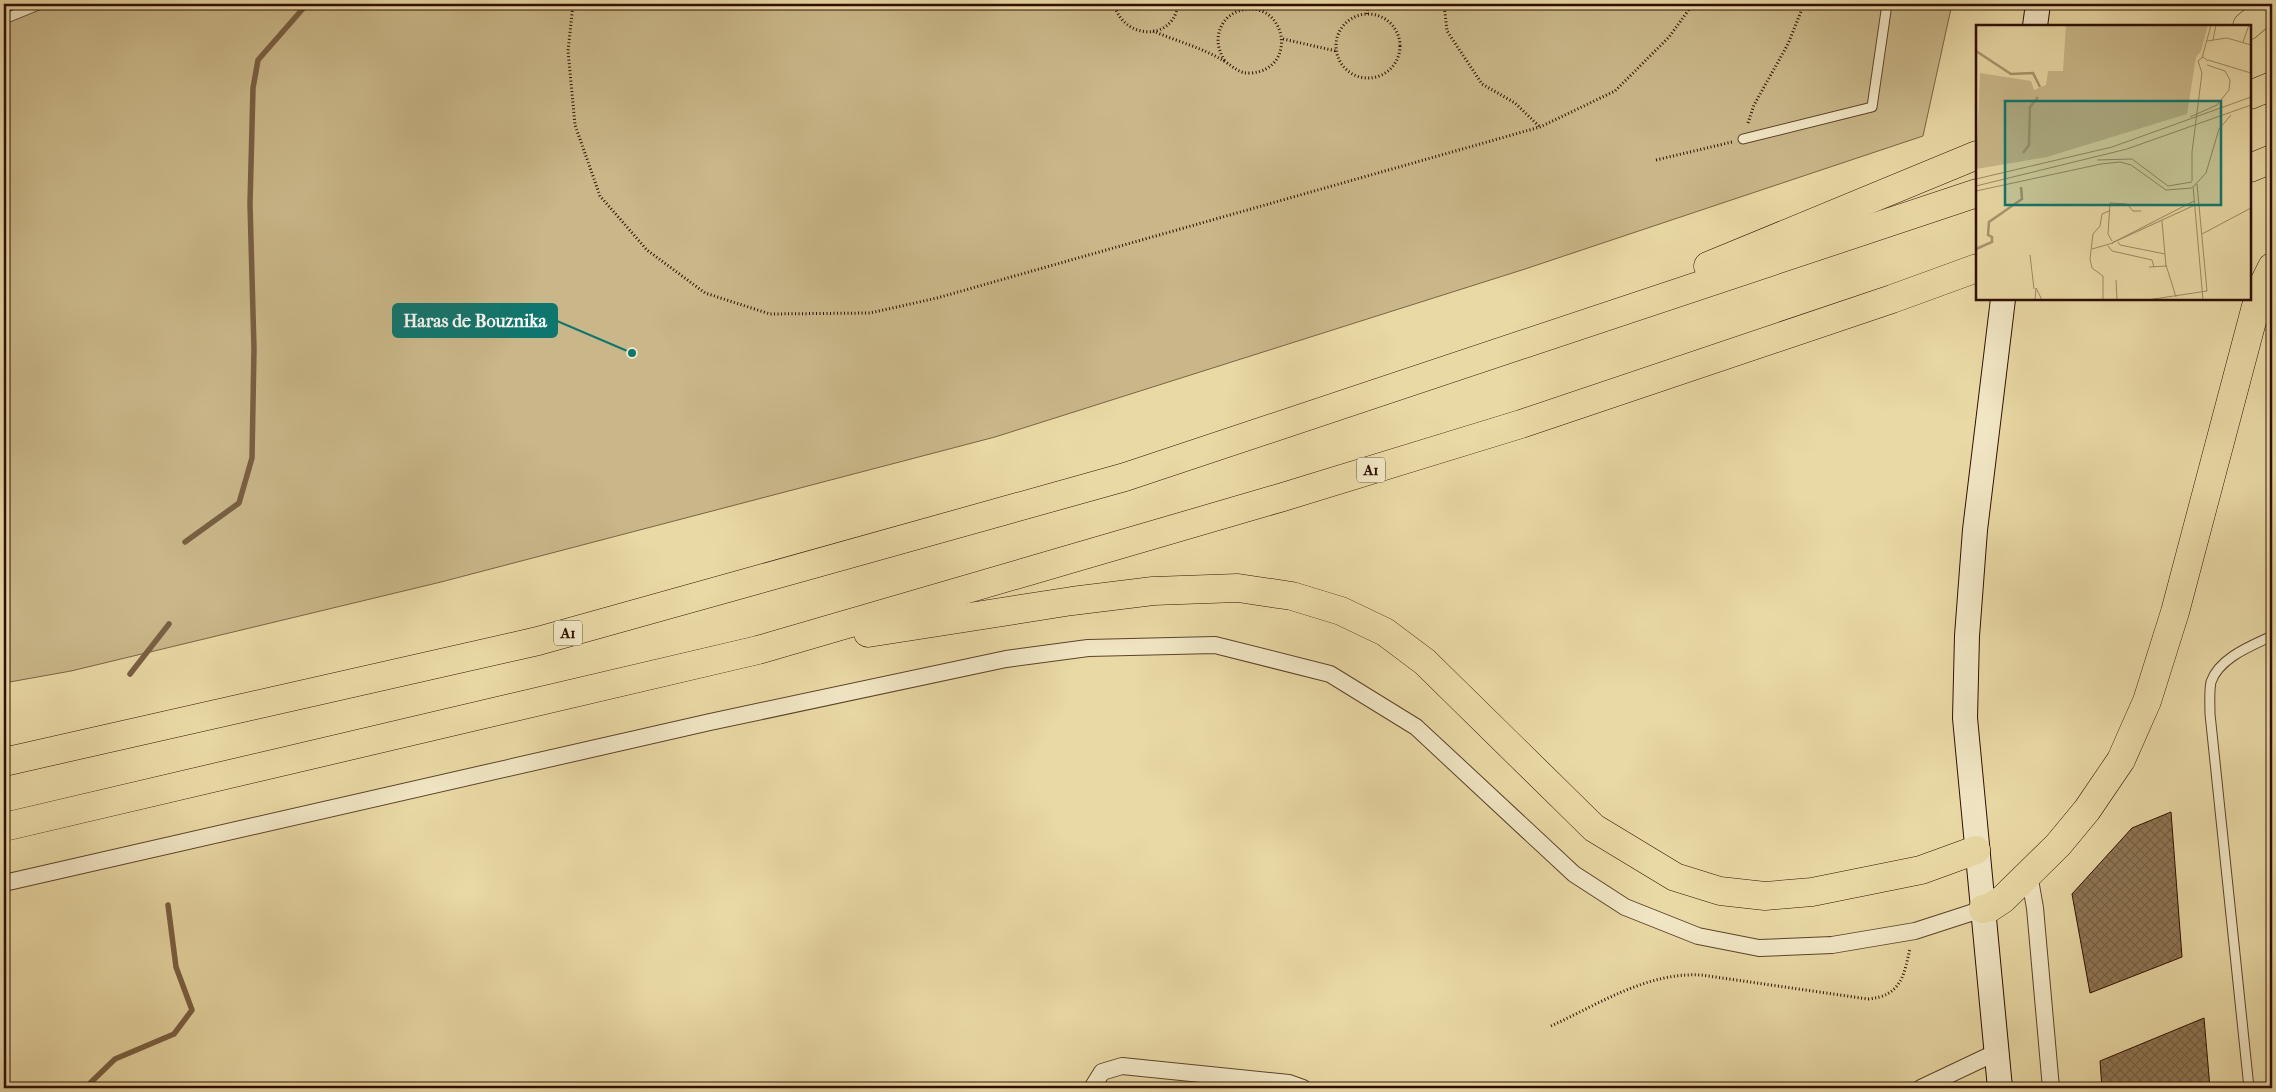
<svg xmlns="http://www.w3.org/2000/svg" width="2276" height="1092" viewBox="0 0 2276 1092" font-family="'IM FELL French Canon',serif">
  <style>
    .grass { fill: #c9b789; stroke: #7c6345 }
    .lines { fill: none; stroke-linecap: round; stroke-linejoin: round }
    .stream { stroke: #795f42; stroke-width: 5.5 }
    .building { fill: url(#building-cross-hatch); stroke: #2f0f01 }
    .lane-casing { stroke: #5e422a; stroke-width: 11 }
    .street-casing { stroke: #5e422a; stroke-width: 18 }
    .secondary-casing { stroke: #2f0f01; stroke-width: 26 }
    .highway-casing { stroke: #2f0f01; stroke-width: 29 }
    .path { stroke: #2f0f01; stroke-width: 3; stroke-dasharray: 1 2.5; stroke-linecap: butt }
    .lane { stroke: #f1e6c4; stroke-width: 9 }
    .street { stroke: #f1e6c4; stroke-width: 16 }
    .secondary { stroke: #f1e6c4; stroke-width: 24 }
    .highway { stroke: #e9d9a5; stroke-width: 28 }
    .labels { text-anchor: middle; stroke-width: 4.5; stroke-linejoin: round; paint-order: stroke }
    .shield { fill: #f1e6c4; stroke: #69503c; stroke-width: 1 }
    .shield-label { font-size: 15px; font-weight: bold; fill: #2f0f01 }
    .inset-river { fill: none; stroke: #aa946d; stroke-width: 2.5 }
    .inset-road { fill: none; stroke: #9f8863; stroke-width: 1 }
    .view { fill: #0f766e; fill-opacity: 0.15; stroke: #0f766e; stroke-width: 2.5 }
    .inset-edge { fill: none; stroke: #2f0f01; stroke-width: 2.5 }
    .leader { fill: none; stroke: #0f766e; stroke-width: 2 }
    .callout-dot { fill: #0f766e; stroke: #f1e6c4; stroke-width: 2 }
    .callout { fill: #0f766e; stroke: #0f766e; stroke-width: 2 }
    .callout-label { font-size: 18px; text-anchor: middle; font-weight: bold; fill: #fff }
  </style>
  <defs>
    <pattern id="building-cross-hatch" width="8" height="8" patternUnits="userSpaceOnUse" patternTransform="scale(1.25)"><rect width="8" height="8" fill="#907856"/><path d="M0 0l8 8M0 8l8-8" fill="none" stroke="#766145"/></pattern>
  </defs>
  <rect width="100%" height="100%" fill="#e9d9a5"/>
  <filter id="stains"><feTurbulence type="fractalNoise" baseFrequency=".004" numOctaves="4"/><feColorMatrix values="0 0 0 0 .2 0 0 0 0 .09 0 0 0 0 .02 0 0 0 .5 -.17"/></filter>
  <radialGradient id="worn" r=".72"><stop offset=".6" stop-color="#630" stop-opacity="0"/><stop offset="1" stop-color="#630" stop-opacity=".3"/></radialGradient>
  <!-- grass -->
  <path class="grass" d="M4,4H1952L1923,136L1525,269L995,437L441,582L71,671L4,683Z"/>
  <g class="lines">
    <!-- stream -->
    <g class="stream">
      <path d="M185,542L239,503L252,458L254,349L250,204L253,88L258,60L307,4"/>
      <path d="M130,674L169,624"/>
      <path d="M85,1088L115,1059L174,1034L192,1010L176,967L168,905"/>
    </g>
  </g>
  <!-- building -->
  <g class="building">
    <path d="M2171,812L2182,957L2090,993L2072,894L2132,828Z"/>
    <path d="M2204,1018L2210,1088H2102L2100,1061Z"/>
  </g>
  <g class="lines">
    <!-- lane casing -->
    <g class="lane-casing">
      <g id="lane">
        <path d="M4,19L41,4"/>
        <path d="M1743,139L1872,107L1887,4"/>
        <path d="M2249,1088L2210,714C2210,704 2209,691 2211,682C2219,658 2251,646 2272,636"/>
      </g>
    </g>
    <!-- street casing -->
    <g class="street-casing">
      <g id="street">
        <path d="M2029,874L2035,908L2051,1088"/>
        <path d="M4,883L710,722L1006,659L1088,648L1215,645L1330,674L1416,727L1574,874L1625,907L1698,936L1759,948L1832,945L1915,931L1983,909"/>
        <path d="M1092,1088L1102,1072L1122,1066L1289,1083L1303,1088"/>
        <path d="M1921,1088L1997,1052"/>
      </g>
    </g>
    <!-- secondary casing -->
    <g class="secondary-casing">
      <g id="secondary">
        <path d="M2035,26L2038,4"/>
        <path d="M2000,1088L1965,718L1967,636L1975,530L2003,299"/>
      </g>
    </g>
    <!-- highway casing -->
    <g class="highway-casing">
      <g id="highway">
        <path d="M2247,26L2272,5"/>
        <path d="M2250,95L2272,86"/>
        <path d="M2250,168L2272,159"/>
        <path d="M1708,266L1977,155"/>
        <path d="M868,633L1072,601L1153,591L1238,588L1292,596L1341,611L1385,632L1425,662L1594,828L1675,877L1720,891L1765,896L1812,892L1921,870L1976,850"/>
        <path d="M4,762L538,641L1125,477L1977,193"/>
        <path d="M4,827L758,650L1283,497L1521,424L1892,299L1977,268"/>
        <path d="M1983,909L1991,907L2003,899L2058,845L2087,810L2121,760L2147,701L2175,612L2260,291L2272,267"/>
      </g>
    </g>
    <!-- path -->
    <g class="path">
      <path d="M573,4L568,51L575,125L600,196L647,250L705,293L770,314L870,313L937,298L1540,127L1615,91L1669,37L1693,4"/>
      <path d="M1114,4C1124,41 1174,41 1178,4"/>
      <path d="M1239,4L1250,8L1251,4"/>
      <path d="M1444,4L1447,31L1482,84L1515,103L1540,127"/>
      <circle cx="1368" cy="46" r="32"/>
      <path d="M1367,14L1368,4"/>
      <path d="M1153,31C1176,41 1203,48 1224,61C1234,67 1239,74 1251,73C1299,69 1286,0 1242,10C1234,12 1226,17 1222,25C1215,38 1218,50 1225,61"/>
      <path d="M1283,39L1336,51"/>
      <path d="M1748,123L1754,105L1788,44L1804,4"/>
      <path d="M1656,160L1732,142"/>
      <path d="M1551,1026C1599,1004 1647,972 1701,975L1868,999C1901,996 1904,976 1910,948"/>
    </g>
    <!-- lane -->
    <use href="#lane" class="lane"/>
    <!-- street -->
    <use href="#street" class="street"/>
    <!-- secondary -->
    <use href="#secondary" class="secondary"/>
    <!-- highway -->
    <use href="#highway" class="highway"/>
  </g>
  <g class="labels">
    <!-- shield labels -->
    <g class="shield">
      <rect x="1357" y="457.5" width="28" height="25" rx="4"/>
      <rect x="554" y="620.5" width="28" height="25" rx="4"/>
    </g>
    <g class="shield-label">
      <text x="1371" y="475">A1</text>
      <text x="568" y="638">A1</text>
    </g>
  </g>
  <!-- overview -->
  <g transform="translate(1976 25)">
    <rect width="275" height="275" fill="#e9d9a5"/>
    <path d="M90,0H232L225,26L220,32L211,89L71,132L0,144L4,48L55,56L58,65L70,60L72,46H87Z" fill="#c9b789"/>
    <path class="inset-river" d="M0,26L35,49L57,48L64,62M47,128L53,120L54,82L62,72M0,224L16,217V212L12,210L13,197L46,174L45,162"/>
    <path class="inset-road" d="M237,15L240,0M231,16L251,13L275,20M267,17L273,0M226,33L235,0M232,35L275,48M214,92L241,80L253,65L254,55L249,46L231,40M121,135L156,134L192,161L216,157M0,154L136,122L275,72M216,156V127L226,48L222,36L227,32L232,36M0,161L151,124L275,80M217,161L227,275M217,162L230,148L243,104L255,90M0,166L125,139L144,137L155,140L190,165L216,163M218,176L136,218L219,180M226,209L275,183M136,216L132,209L134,178L151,179L157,186H165M142,217L144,220L189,229M132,221L136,226L176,235L178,242M116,224L137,218M54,230L58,264M190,240L200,272M173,242L190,241L186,196M140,255L141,275M59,275L60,263L66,275M127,275V251L116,243L114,234L117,209L124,201L126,189L133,186M171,275L231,266L221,159"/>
    <path class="view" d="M29,76H245V180H29Z"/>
    <rect width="275" height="275" class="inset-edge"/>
  </g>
  <!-- callouts -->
  <path class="leader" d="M632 353L557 321"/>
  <circle class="callout-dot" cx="632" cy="353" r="5"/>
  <rect class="callout" x="393" y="304" width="164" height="33" rx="5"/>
  <g class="callout-label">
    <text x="475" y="327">Haras de Bouznika</text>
  </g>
  <!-- margin -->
  <rect width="2276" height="1092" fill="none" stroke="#e9d9a5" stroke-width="20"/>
  <rect x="5" y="5" width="2266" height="1082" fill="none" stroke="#2f0f01" stroke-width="2.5"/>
  <rect x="10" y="10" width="2256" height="1072" fill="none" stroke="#2f0f01"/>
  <rect width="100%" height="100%" filter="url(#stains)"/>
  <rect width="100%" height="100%" fill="url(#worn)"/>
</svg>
